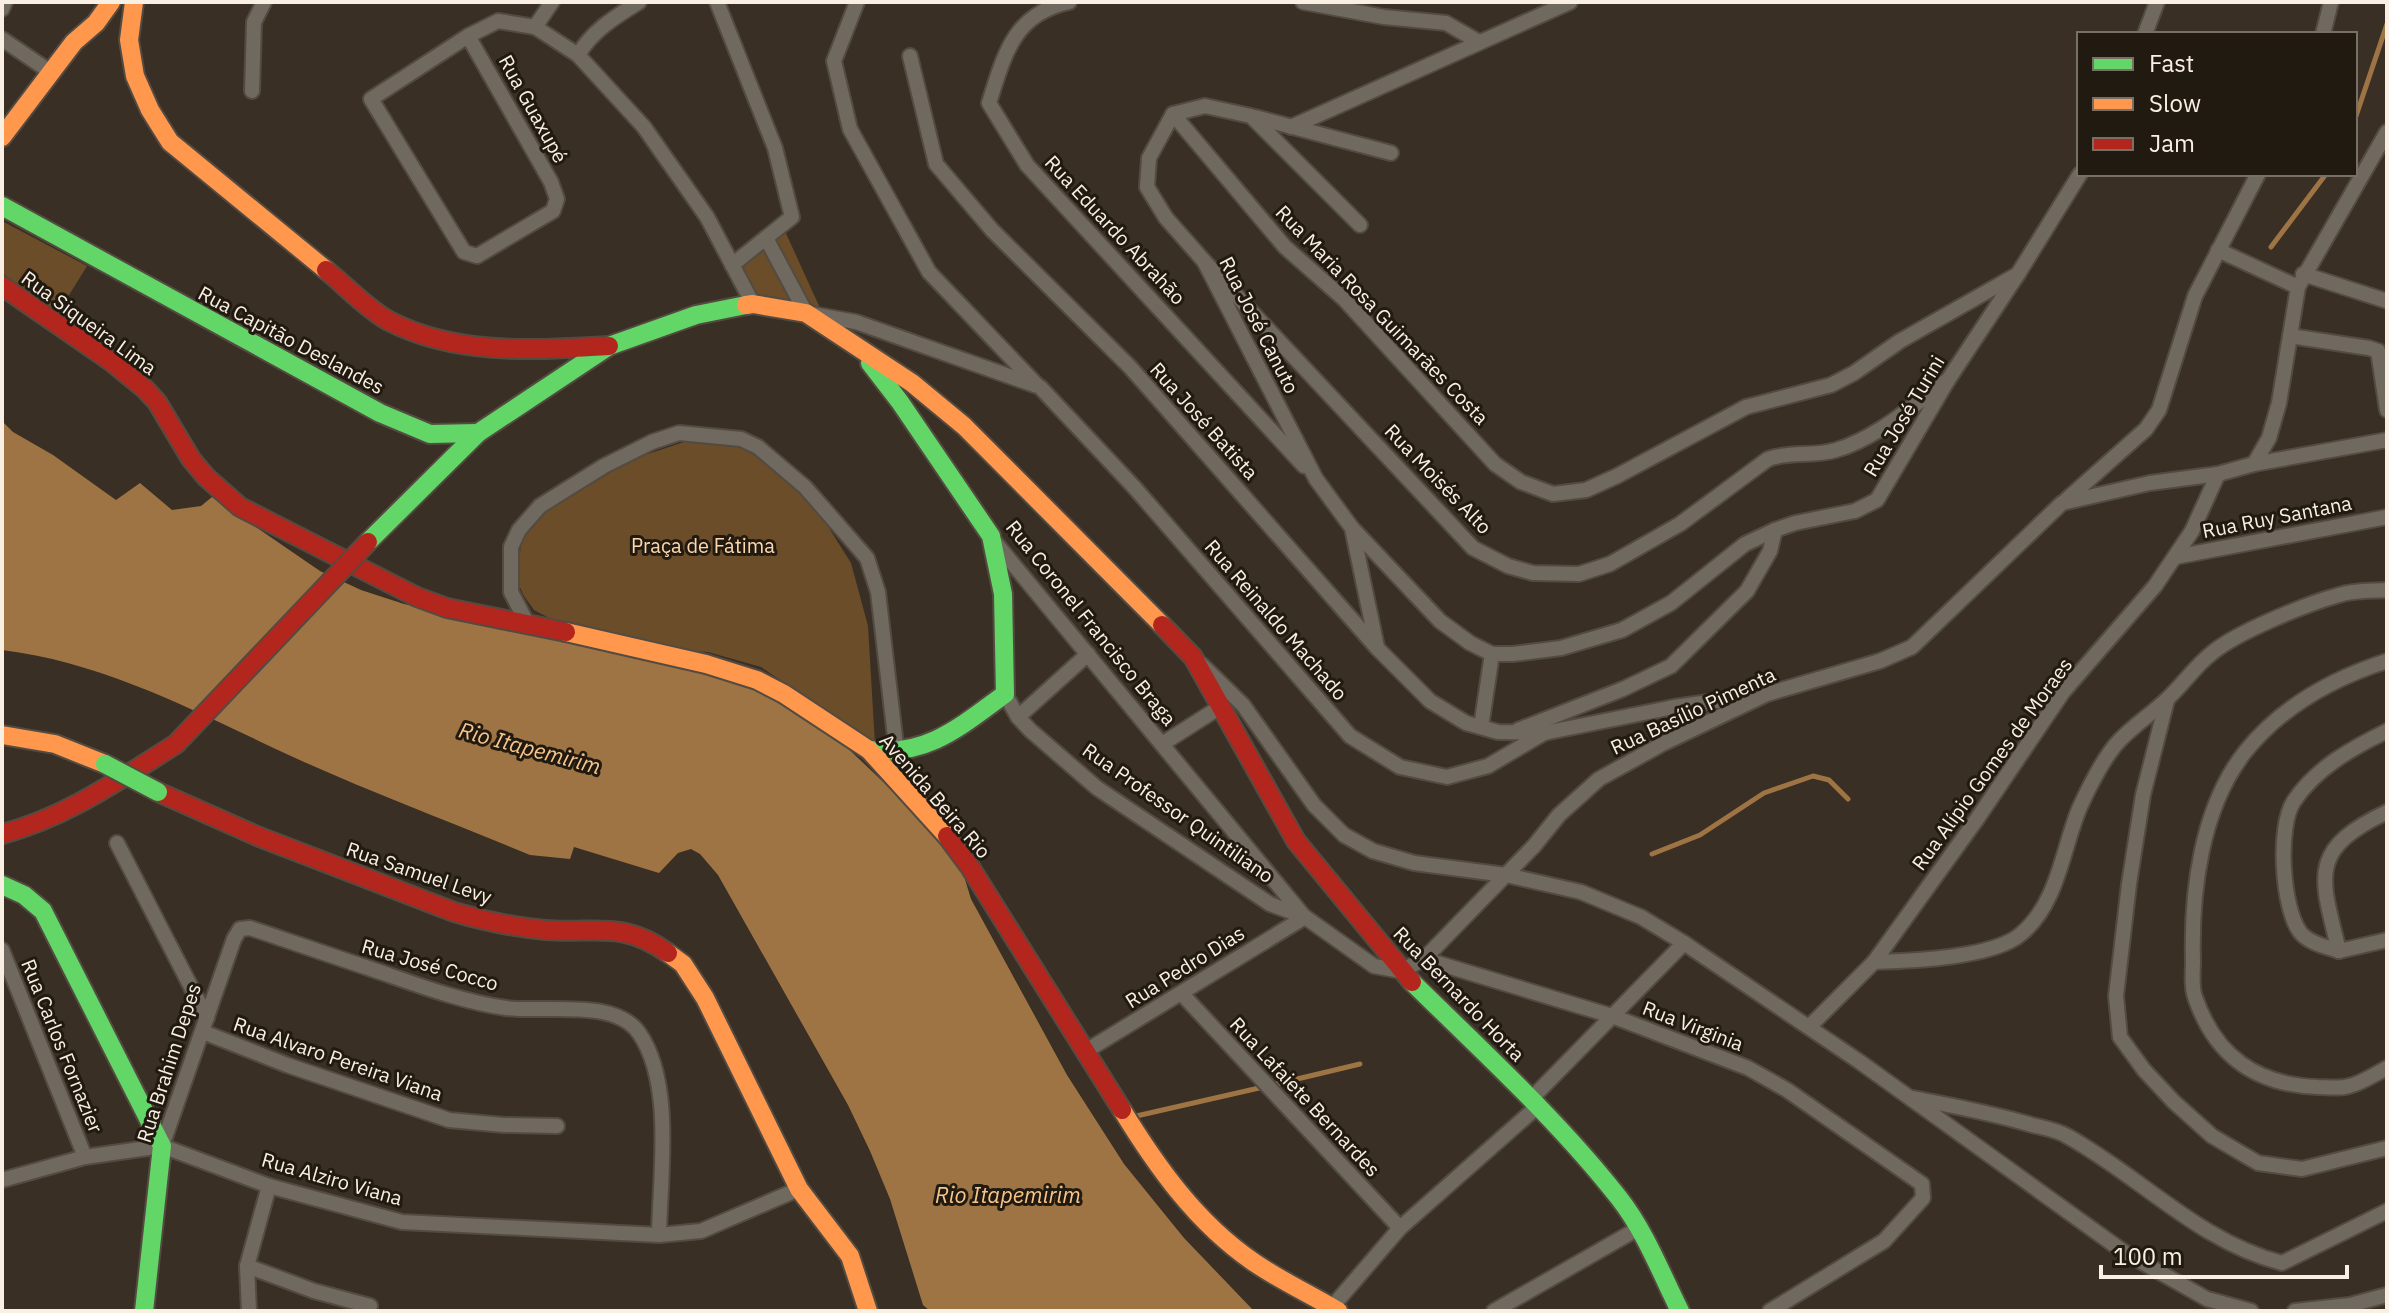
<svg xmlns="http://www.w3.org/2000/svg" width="2389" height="1313" viewBox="0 0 2389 1313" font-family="'IBM Plex Sans',sans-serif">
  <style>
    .green { fill: #6b4d29 }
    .water { fill: #9e7444 }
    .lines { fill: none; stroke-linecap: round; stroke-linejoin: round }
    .stream { stroke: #9e7444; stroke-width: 5 }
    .street-casing { stroke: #534b41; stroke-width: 18 }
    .fast-casing { stroke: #534b41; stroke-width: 22 }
    .slow-casing { stroke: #534b41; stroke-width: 22 }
    .jam-casing { stroke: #534b41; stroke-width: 22 }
    .street { stroke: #706960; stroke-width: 14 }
    .fast { stroke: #63d668; stroke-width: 18 }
    .slow { stroke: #ff974d; stroke-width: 18 }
    .jam { stroke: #b3261e; stroke-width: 18 }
    .fast-bridge-casing { stroke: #534b41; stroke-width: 22; stroke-linecap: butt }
    .jam-bridge-casing { stroke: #534b41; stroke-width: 22; stroke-linecap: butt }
    .fast-bridge { stroke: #63d668; stroke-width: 18 }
    .jam-bridge { stroke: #b3261e; stroke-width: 18 }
    .labels { text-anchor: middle; stroke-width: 6; stroke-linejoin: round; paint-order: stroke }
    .street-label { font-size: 20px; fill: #faefe3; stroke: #211a11 }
    .park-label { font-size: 20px; fill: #ffd7ac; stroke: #211a11 }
    .water-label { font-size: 22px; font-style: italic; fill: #f9c58a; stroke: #211a11 }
  </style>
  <rect width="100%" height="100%" fill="#392f24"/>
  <!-- green -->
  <g class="green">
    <path d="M2,221L87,266L58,313L2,273Z"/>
    <path d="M784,229L820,308L755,296L740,266Z"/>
    <path d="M684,442H744L815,506L851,563L868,626L875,744L761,667L708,652L661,649L553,620L534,610L524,596L517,581L521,544L528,530L545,512L633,459Z"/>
  </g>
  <!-- water -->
  <path class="water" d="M2,421L13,432L53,455L116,500L140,483L172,510L201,506L212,497L320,571L361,590L404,604L608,648L743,685L774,698L838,739L917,814L960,863L971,899L1067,1075L1124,1164L1184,1238L1254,1311H930L923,1305L890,1199L870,1151L848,1105L718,875L700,854L691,849L678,853L659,873L574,847L570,859L530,855C451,822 370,792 293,757C198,713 107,663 2,650Z"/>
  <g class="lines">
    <!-- stream -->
    <g class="stream">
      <path d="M2355,119L2387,24"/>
      <path d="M2271,247L2326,174"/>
      <path d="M1652,854L1700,835L1764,793L1813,776L1829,780L1848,799"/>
      <path d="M1272,1085L1360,1064"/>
      <path d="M1132,1117L1259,1088"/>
    </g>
    <!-- street casing -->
    <g class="street-casing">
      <g id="street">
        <path d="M717,2L775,148L792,217L732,265"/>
        <path d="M857,2L834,61L850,129L929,272L1036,384"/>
        <path d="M1069,2C1013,14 1004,56 989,103L1027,165L1304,466"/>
        <path d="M1303,2L1384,17L1446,23L1479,42"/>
        <path d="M2,9L5,2"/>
        <path d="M535,27L552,2"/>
        <path d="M2145,34L2157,2"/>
        <path d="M2323,34L2331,2"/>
        <path d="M468,36L551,182L557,199L553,211L477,256L464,252L371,99L468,36L498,21L535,27L578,55L644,127L707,217L753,304"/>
        <path d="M2,39L52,73"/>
        <path d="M578,55C593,30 615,17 639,2"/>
        <path d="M910,56L936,164L992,230L1130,367L1377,648L1430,701L1466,723L1498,732L1544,733"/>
        <path d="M252,91L254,22L264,2"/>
        <path d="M1173,114L1285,247L1344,299L1495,464L1521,482L1553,494L1586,490L1617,476L1746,407L1831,385L1854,373L1900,341L2018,274"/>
        <path d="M1255,117L1391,153"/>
        <path d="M1291,127L1570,2"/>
        <path d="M1360,225L1251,116L1205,106L1173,114L1149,158L1147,187L1166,218L1204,261L1316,479L1352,528L1377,647"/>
        <path d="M766,238L806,313L856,322L1040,387L1134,487L1350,736L1400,767L1447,777L1488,766L1544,733L1674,707L1751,696"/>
        <path d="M2218,250L2298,287"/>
        <path d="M1204,261L1473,548L1508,566L1533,573L1579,574L1610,564L1680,524L1768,459C1790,451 1813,457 1836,450C1877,438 1913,405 1948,380"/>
        <path d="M2303,274L2387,301"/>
        <path d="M2290,336L2369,348L2378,351L2387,410"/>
        <path d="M2254,464L2269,438L2279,403L2298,287L2387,132"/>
        <path d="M2066,500L2146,429L2159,410L2195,296L2258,174"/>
        <path d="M1354,530L1440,621L1470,643L1492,654H1513L1561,648L1622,630L1671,603L1745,544L1775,530"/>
        <path d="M994,541L1302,914"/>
        <path d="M2175,557L2387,517"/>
        <path d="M527,623L511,592V547L519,530L540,506L604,466L652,442L679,433L741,439L758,447L805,487L867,558L878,592L897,754"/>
        <path d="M2387,661C2334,678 2281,707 2245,752C2201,808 2191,892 2193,961C2193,972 2191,987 2195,997C2215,1056 2256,1085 2318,1087C2327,1087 2340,1089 2349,1086C2362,1083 2375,1074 2387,1068"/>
        <path d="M1201,664L1243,705L1314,805L1344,835L1373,851L1414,863L1506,875L1581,892L1641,917L1684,943L1860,1062L2124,1252L2207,1299L2251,1311"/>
        <path d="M1005,694L1018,717L1030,730L1097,788L1270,904L1305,917L1374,966L1401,971L1424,959L1534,846L1559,815L1599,779L1664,743L1767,694L1880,661L1912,647L2062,503L2150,483L2218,474L2254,464L2387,440"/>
        <path d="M2167,700L2143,795L2129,884L2116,996L2120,1037L2144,1070L2174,1102L2212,1136L2258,1163L2302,1169L2387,1148"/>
        <path d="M1018,717L1088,654"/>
        <path d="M1481,727L1492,654"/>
        <path d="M1518,730L1623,689L1671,666L1747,591L1770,551L1775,530L1795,523L1855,511L1877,500L1948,380L2018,274L2080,174"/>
        <path d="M1162,744L1220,707"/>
        <path d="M117,843L207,1018"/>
        <path d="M2,950L85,1157"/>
        <path d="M2339,951C2327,947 2308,943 2300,932C2282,908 2277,826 2294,801C2316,768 2352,748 2387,731"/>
        <path d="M2339,951C2321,877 2307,850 2387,812"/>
        <path d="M2339,951L2387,940"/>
        <path d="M1424,959L1612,1016L1748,1068L1787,1090L1922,1184L1923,1198L1884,1241L1770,1311"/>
        <path d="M1874,962C1911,961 1993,958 2021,934C2058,903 2062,851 2079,809C2089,787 2103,758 2119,741C2133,726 2150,715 2165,701C2182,686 2194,667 2212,653C2237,632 2306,604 2339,595C2354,590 2371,591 2387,590"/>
        <path d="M1182,994L1400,1228"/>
        <path d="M1809,1027L1874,962L1977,819L2063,692L2155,586L2192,531L2218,474"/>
        <path d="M203,1032L287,1065L449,1120L504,1125L557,1126"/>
        <path d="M1086,1051L1305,917"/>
        <path d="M1913,1098C1953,1106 1993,1113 2032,1125C2044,1128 2057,1130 2067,1136C2140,1176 2199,1242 2282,1263L2387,1211"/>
        <path d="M1531,1099L1684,943"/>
        <path d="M162,1146L234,939L240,929L250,928C294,943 339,958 383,973C423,987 464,1002 506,1008C544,1013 615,998 639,1033C674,1083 660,1176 659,1235"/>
        <path d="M2,1180L85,1157L162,1146L269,1186L402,1222L659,1235L701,1231L799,1189"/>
        <path d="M247,1266L314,1291L370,1306"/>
        <path d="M1332,1307L1400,1228L1538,1106"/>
        <path d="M249,1311L247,1266L269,1186"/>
        <path d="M1494,1311L1639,1228"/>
        <path d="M2295,1311L2350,1305L2387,1295"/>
      </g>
    </g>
    <!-- fast casing -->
    <g class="fast-casing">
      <g id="fast">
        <path d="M2,206L380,413L430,434L478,433"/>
        <path d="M368,542L478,433L609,346L696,315L746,305"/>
        <path d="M869,750C927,757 961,726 1005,694L1003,594L991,536L900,402L870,363"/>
        <path d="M2,885L24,895L43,911L162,1146L144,1311"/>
        <path d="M1412,982C1483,1052 1558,1120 1619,1198C1645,1231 1661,1273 1680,1311"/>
      </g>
    </g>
    <!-- slow casing -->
    <g class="slow-casing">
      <g id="slow">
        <path d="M134,2L129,40L135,76L150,110L170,142L326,270"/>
        <path d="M2,137L74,42L96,23L111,2"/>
        <path d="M746,305L753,304L806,313L912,383L964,426L1162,625"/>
        <path d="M566,632L706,664L757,680L784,694L869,750L947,836"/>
        <path d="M2,735L55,744L105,764"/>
        <path d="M668,953L683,964L705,998L799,1189L850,1256L868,1311"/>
        <path d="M1122,1110C1157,1167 1196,1222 1252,1261C1279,1280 1310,1294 1338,1311"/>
      </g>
    </g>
    <!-- jam casing -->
    <g class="jam-casing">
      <g id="jam">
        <path d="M326,270C346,286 367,309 389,321C457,356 535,350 609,346"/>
        <path d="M2,286L112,362L145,389L157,402L191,459L206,477L240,507L417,597L447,608L566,632"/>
        <path d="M1162,625L1193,657L1296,841L1412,982"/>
        <path d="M158,792L257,836L454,912C484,921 513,927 545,930C595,934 622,920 668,953"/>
        <path d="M2,834C67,817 120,779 176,744"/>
        <path d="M947,836L970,867L1122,1110"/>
      </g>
    </g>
    <!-- street -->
    <use href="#street" class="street"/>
    <!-- fast -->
    <use href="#fast" class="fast"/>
    <!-- slow -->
    <use href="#slow" class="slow"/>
    <!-- jam -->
    <use href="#jam" class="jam"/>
    <!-- fast-bridge casing -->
    <g class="fast-bridge-casing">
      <path id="fast-bridge" d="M105,764L158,792"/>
    </g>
    <!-- jam-bridge casing -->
    <g class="jam-bridge-casing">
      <path id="jam-bridge" d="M176,744L368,542"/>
    </g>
    <!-- fast-bridge -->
    <use href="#fast-bridge" class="fast-bridge"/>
    <!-- jam-bridge -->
    <use href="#jam-bridge" class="jam-bridge"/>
  </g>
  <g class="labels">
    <!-- street labels -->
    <g class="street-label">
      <text transform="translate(533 109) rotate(61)" y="7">Rua Guaxupé</text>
      <text transform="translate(1115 230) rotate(47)" y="7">Rua Eduardo Abrahão</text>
      <text transform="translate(1382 315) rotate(46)" y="7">Rua Maria Rosa Guimarães Costa</text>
      <text transform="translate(89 323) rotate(36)" y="7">Rua Siqueira Lima</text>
      <text transform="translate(1259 325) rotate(63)" y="7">Rua José Canuto</text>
      <text transform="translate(291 340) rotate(28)" y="7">Rua Capitão Deslandes</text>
      <text transform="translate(1904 416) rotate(-59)" y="7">Rua José Turini</text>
      <text transform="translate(1204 421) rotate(48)" y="7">Rua José Batista</text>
      <text transform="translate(1438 479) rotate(46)" y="7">Rua Moisés Alto</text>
      <text transform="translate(2277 517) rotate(-11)" y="7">Rua Ruy Santana</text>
      <text transform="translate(1276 620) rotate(49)" y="7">Rua Reinaldo Machado</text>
      <text transform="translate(1091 623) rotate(51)" y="7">Rua Coronel Francisco Braga</text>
      <text transform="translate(1693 711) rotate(-25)" y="7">Rua Basílio Pimenta</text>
      <text transform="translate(1992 764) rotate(-54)" y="7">Rua Alípio Gomes de Moraes</text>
      <text transform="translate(935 796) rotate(49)" y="7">Avenida Beira Rio</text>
      <text transform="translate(1178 813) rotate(35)" y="7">Rua Professor Quintiliano</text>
      <text transform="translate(419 873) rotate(19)" y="7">Rua Samuel Levy</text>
      <text transform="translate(430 965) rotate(16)" y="7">Rua José Cocco</text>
      <text transform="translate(1185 967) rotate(-32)" y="7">Rua Pedro Dias</text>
      <text transform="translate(1459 994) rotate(46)" y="7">Rua Bernardo Horta</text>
      <text transform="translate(1693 1026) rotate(21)" y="7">Rua Virginia</text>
      <text transform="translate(62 1046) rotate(68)" y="7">Rua Carlos Fornazier</text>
      <text transform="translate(338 1059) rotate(19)" y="7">Rua Alvaro Pereira Viana</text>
      <text transform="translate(169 1063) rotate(-72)" y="7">Rua Brahim Depes</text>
      <text transform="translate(1305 1097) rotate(47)" y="7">Rua Lafaiete Bernardes</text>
      <text transform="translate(332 1179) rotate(16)" y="7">Rua Alziro Viana</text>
    </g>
    <!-- park labels -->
    <g class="park-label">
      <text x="703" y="553">Praça de Fátima</text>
    </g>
    <!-- water labels -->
    <g class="water-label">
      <text transform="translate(530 748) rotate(15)" y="8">Rio Itapemirim</text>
      <text x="1008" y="1203">Rio Itapemirim</text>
    </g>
  </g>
  <!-- border -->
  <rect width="2389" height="1313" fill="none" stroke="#faefe3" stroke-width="8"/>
  <!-- legend -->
  <rect x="2077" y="32" width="280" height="144" fill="#211a11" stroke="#786f65" stroke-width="2"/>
  <rect x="2093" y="58" width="40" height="12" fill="#63d668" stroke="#786f65" stroke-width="2"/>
  <text x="2149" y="72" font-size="24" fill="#faefe3">Fast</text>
  <rect x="2093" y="98" width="40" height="12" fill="#ff974d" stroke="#786f65" stroke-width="2"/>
  <text x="2149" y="112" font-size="24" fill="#faefe3">Slow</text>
  <rect x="2093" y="138" width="40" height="12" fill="#b3261e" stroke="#786f65" stroke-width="2"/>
  <text x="2149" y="152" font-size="24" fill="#faefe3">Jam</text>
  <!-- scale -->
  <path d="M2101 1265v12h246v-12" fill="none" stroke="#faefe3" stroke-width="4"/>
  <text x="2113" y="1265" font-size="24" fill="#faefe3" stroke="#211a11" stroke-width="6" paint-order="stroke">100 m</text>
</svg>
